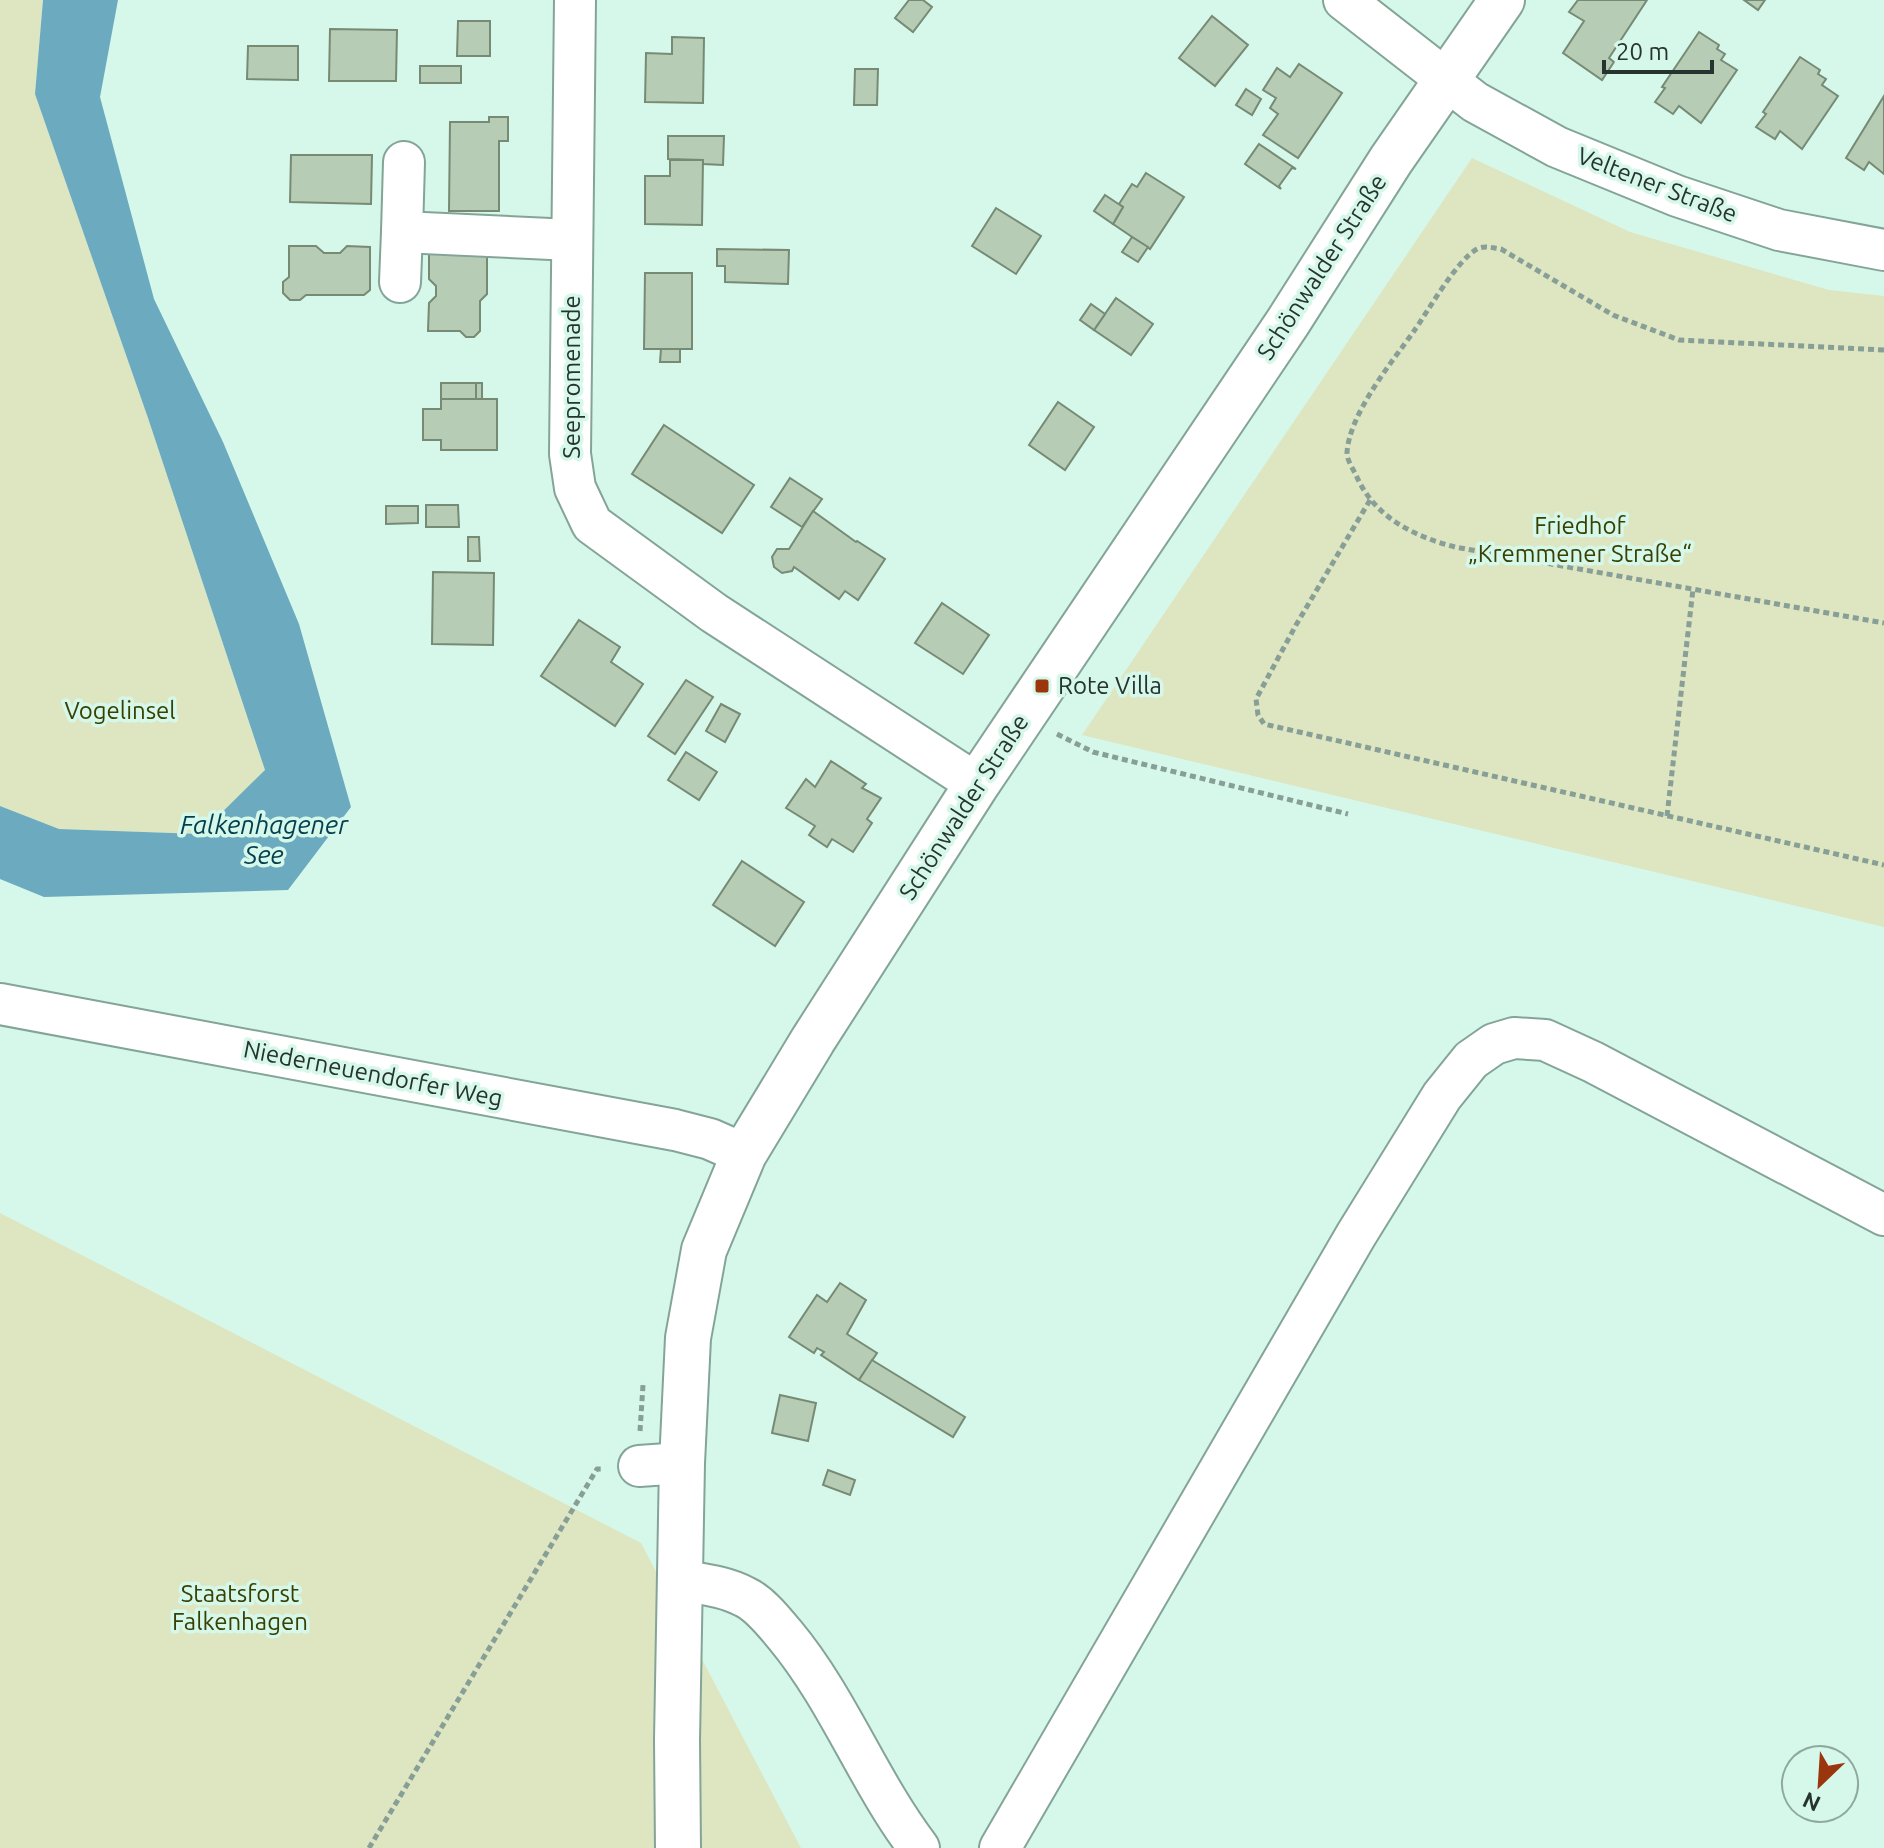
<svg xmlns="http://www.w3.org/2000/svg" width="1884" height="1848" viewBox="0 0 1884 1848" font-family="Ubuntu,sans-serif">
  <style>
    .green { fill: #dde5c1 }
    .water { fill: #6caabf }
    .building { fill: #b6ccb5; stroke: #768a74; stroke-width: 2 }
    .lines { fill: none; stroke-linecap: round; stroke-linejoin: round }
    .minor-casing { stroke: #84a498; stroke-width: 44 }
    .major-casing { stroke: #84a498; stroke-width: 48 }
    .path { stroke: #879f96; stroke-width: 5; stroke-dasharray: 6 4; stroke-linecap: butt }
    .minor { stroke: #fff; stroke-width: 40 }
    .major { stroke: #fff; stroke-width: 44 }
    .poi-dot { fill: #9b350d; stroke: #d6f8eb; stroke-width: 3 }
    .labels { text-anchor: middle; stroke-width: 7; stroke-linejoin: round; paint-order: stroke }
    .street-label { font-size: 24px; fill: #26332e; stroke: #d6f8eb }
    .park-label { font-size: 24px; fill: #394001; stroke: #d6f8eb }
    .poi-label { font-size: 24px; fill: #26332e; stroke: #d6f8eb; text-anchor: start }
    .water-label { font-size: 26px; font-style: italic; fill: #043f4f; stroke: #d6f8eb }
  </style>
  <rect width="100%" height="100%" fill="#d6f8eb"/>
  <!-- green -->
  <g class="green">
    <path d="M0,0H43L35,94L148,418L265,770L201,834L59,829L0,806Z"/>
    <path d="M1472,158L1630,232L1829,290L1884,296V927L1082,735Z"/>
    <path d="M0,1213L641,1543L801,1848H0Z"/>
  </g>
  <!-- water -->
  <path class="water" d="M43,0H118L100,97L154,299L223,442L299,624L351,807L288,890L44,897L0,879V806L59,829L200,834L265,770L148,418L35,94Z"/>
  <!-- building -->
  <g class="building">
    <path d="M909,0H923L932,7L913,32L895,18Z"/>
    <path d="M1578,0H1647L1609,58L1614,62L1602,80L1563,53L1584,21L1569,12Z"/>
    <path d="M1744,0H1765L1758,10Z"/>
    <path d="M1212,16L1248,45L1215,86L1179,58Z"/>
    <path d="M458,21H490V56H457Z"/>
    <path d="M330,29L397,30L396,81H329Z"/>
    <path d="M1699,32L1719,45L1717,49L1725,54L1721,60L1737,70L1701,123L1679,106L1673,114L1655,102L1665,88L1662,87Z"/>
    <path d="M672,37L704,38L703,103L645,102L646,53L672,54Z"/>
    <path d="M248,46H298V80L247,79Z"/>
    <path d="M1800,57L1820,70L1818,74L1826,79L1822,85L1838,96L1802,149L1780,131L1775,139L1756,127L1766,114L1763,112Z"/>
    <path d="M1299,64L1342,93L1298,158L1263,135L1278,114L1270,108L1276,98L1263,90L1277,68L1290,77Z"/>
    <rect x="420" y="66" width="41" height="17"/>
    <path d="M855,69H878L877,105H854Z"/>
    <path d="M1246,89L1261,99L1252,115L1236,105Z"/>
    <path d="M1884,96V174L1869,162L1864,170L1846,158Z"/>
    <path d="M489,117H508V141H499V211H449L450,122H489Z"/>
    <path d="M668,136H724L723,165L703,164V160L668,159Z"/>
    <path d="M1259,144L1296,169L1292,168L1279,186L1281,189L1245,164Z"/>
    <path d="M291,155H372L371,204L290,202Z"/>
    <path d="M670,160H703L702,225L645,224V176H670Z"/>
    <path d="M1146,173L1184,197L1150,249L1113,224L1123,207L1119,204L1132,184L1137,187Z"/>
    <path d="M1105,195L1123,207L1113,224L1094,211Z"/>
    <path d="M996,208L1041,236L1016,274L972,246Z"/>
    <path d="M1132,237L1148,247L1138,262L1122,252Z"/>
    <path d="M289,246H316L324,253H340L347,246L370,247V290L364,295H306L300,300H290L283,293V282L289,277Z"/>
    <path d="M429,248L487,255V294L480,301V331L474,337H466L460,331H428L429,303L436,296V286L429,279Z"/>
    <path d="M717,249L789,250L788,284L725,282V266H717Z"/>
    <path d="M645,273H692V349H644Z"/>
    <path d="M1116,298L1153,324L1131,355L1094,330Z"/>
    <path d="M1091,304L1105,314L1094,330L1080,320Z"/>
    <path d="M661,349H680V362H660Z"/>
    <rect x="441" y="383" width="35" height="16"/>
    <rect x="476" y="383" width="6" height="16"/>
    <path d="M441,399H497V450H441V440H423V409H441Z"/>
    <path d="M1058,402L1094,427L1065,470L1029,445Z"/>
    <path d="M664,425L754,485L722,533L632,474Z"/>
    <path d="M790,478L822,499L802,527L771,507Z"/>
    <path d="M426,505H458L459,527H426Z"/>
    <path d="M386,506H418V523L386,524Z"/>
    <path d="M813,511L856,542L857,541L885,559L858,600L845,591L839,599L794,567L792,571L782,573L774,567L772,557L777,549H789Z"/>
    <path d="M468,537H479L480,561H468Z"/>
    <path d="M433,572L494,573L493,645L432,644Z"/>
    <path d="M942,603L989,635L963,674L915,643Z"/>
    <path d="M579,620L620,647L611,662L643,684L615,726L541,676Z"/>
    <path d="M686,680L713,697L675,754L648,736Z"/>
    <path d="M721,704L740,714L725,742L706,731Z"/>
    <path d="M686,752L717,772L699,800L668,780Z"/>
    <path d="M831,761L866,784L862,788L881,798L867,819L872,823L853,852L832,839L827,847L809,835L815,826L786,808L806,779L815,787Z"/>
    <path d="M742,861L804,902L775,946L713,905Z"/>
    <path d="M840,1283L866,1300L847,1334L877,1353L859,1380L821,1355L824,1352L817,1348L814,1353L789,1337L817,1295L827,1302Z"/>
    <path d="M872,1360L965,1417L953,1437L859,1380Z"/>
    <path d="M780,1395L816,1403L808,1441L772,1433Z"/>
    <path d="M828,1470L855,1480L850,1495L823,1485Z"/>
  </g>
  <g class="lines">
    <!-- minor casing -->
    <g class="minor-casing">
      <g id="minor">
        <path d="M575,0L570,454L575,488L592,524L714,613L977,784"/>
        <path d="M1344,0L1475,102L1557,147L1677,196L1779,230L1884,250"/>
        <path d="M402,232L404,162"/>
        <path d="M400,282L402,232L572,240"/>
        <path d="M0,1004L675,1130L710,1139L744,1154"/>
        <path d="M639,1466L682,1463"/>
        <path d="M679,1580C701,1584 725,1586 745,1597C760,1604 774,1622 785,1635C839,1700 868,1781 919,1848"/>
        <path d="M1000,1848L1356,1235L1442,1096L1471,1060L1494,1044L1514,1038L1545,1040L1593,1062L1884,1215"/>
      </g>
    </g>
    <!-- major casing -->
    <g class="major-casing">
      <path id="major" d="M678,1848L677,1740L682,1463L688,1338L704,1250L744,1154L813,1040L977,784L1288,322L1391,160L1502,0"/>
    </g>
    <!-- path -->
    <g class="path">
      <path d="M1884,350L1679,340L1613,315L1501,249C1492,248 1485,245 1477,249C1457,260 1428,311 1414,331C1392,362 1349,414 1347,453C1347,460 1353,469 1356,475C1374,517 1413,536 1455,547L1884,623"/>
      <path d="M1370,500L1296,625L1256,699L1258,715L1264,724L1884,865"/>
      <path d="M1057,734L1093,752L1348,814"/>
      <path d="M1667,816L1693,589"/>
      <path d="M640,1431L643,1385"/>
      <path d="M369,1848L597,1469H602"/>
    </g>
    <!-- minor -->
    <use href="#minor" class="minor"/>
    <!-- major -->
    <use href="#major" class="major"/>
  </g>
  <!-- markers -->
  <rect class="poi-dot" x="1034" y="678" width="16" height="16" rx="4"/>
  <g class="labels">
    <!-- street labels -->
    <g class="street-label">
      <text transform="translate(1657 185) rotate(21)" y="8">Veltener Straße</text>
      <text transform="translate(1322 267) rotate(-57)" y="8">Schönwalder Straße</text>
      <text transform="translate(572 377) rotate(-90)" y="8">Seepromenade</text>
      <text transform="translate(964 807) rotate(-57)" y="8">Schönwalder Straße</text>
      <text transform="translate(373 1074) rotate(11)" y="8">Niederneuendorfer Weg</text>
    </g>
    <!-- park labels -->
    <g class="park-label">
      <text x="1580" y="534">Friedhof<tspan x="1580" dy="28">„Kremmener Straße“</tspan></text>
      <text x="120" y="719">Vogelinsel</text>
      <text x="240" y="1602">Staatsforst<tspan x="240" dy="28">Falkenhagen</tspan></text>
    </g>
    <!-- poi labels -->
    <g class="poi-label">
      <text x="1058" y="694">Rote Villa</text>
    </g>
    <!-- water labels -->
    <g class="water-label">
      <text x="264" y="834">Falkenhagener<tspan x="264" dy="30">See</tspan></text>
    </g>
  </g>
  <!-- north arrow -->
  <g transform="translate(1820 1784) rotate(205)"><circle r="38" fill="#d6f8eb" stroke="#90a99f" stroke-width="2"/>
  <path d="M0-6L14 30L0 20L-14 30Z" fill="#9b350d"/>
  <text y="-12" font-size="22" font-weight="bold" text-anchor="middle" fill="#26332e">N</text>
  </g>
  <!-- scale -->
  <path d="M1604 60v12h108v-12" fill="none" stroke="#26332e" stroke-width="4"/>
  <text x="1616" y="60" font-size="24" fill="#26332e" stroke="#d6f8eb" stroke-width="6" paint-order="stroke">20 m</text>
</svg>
